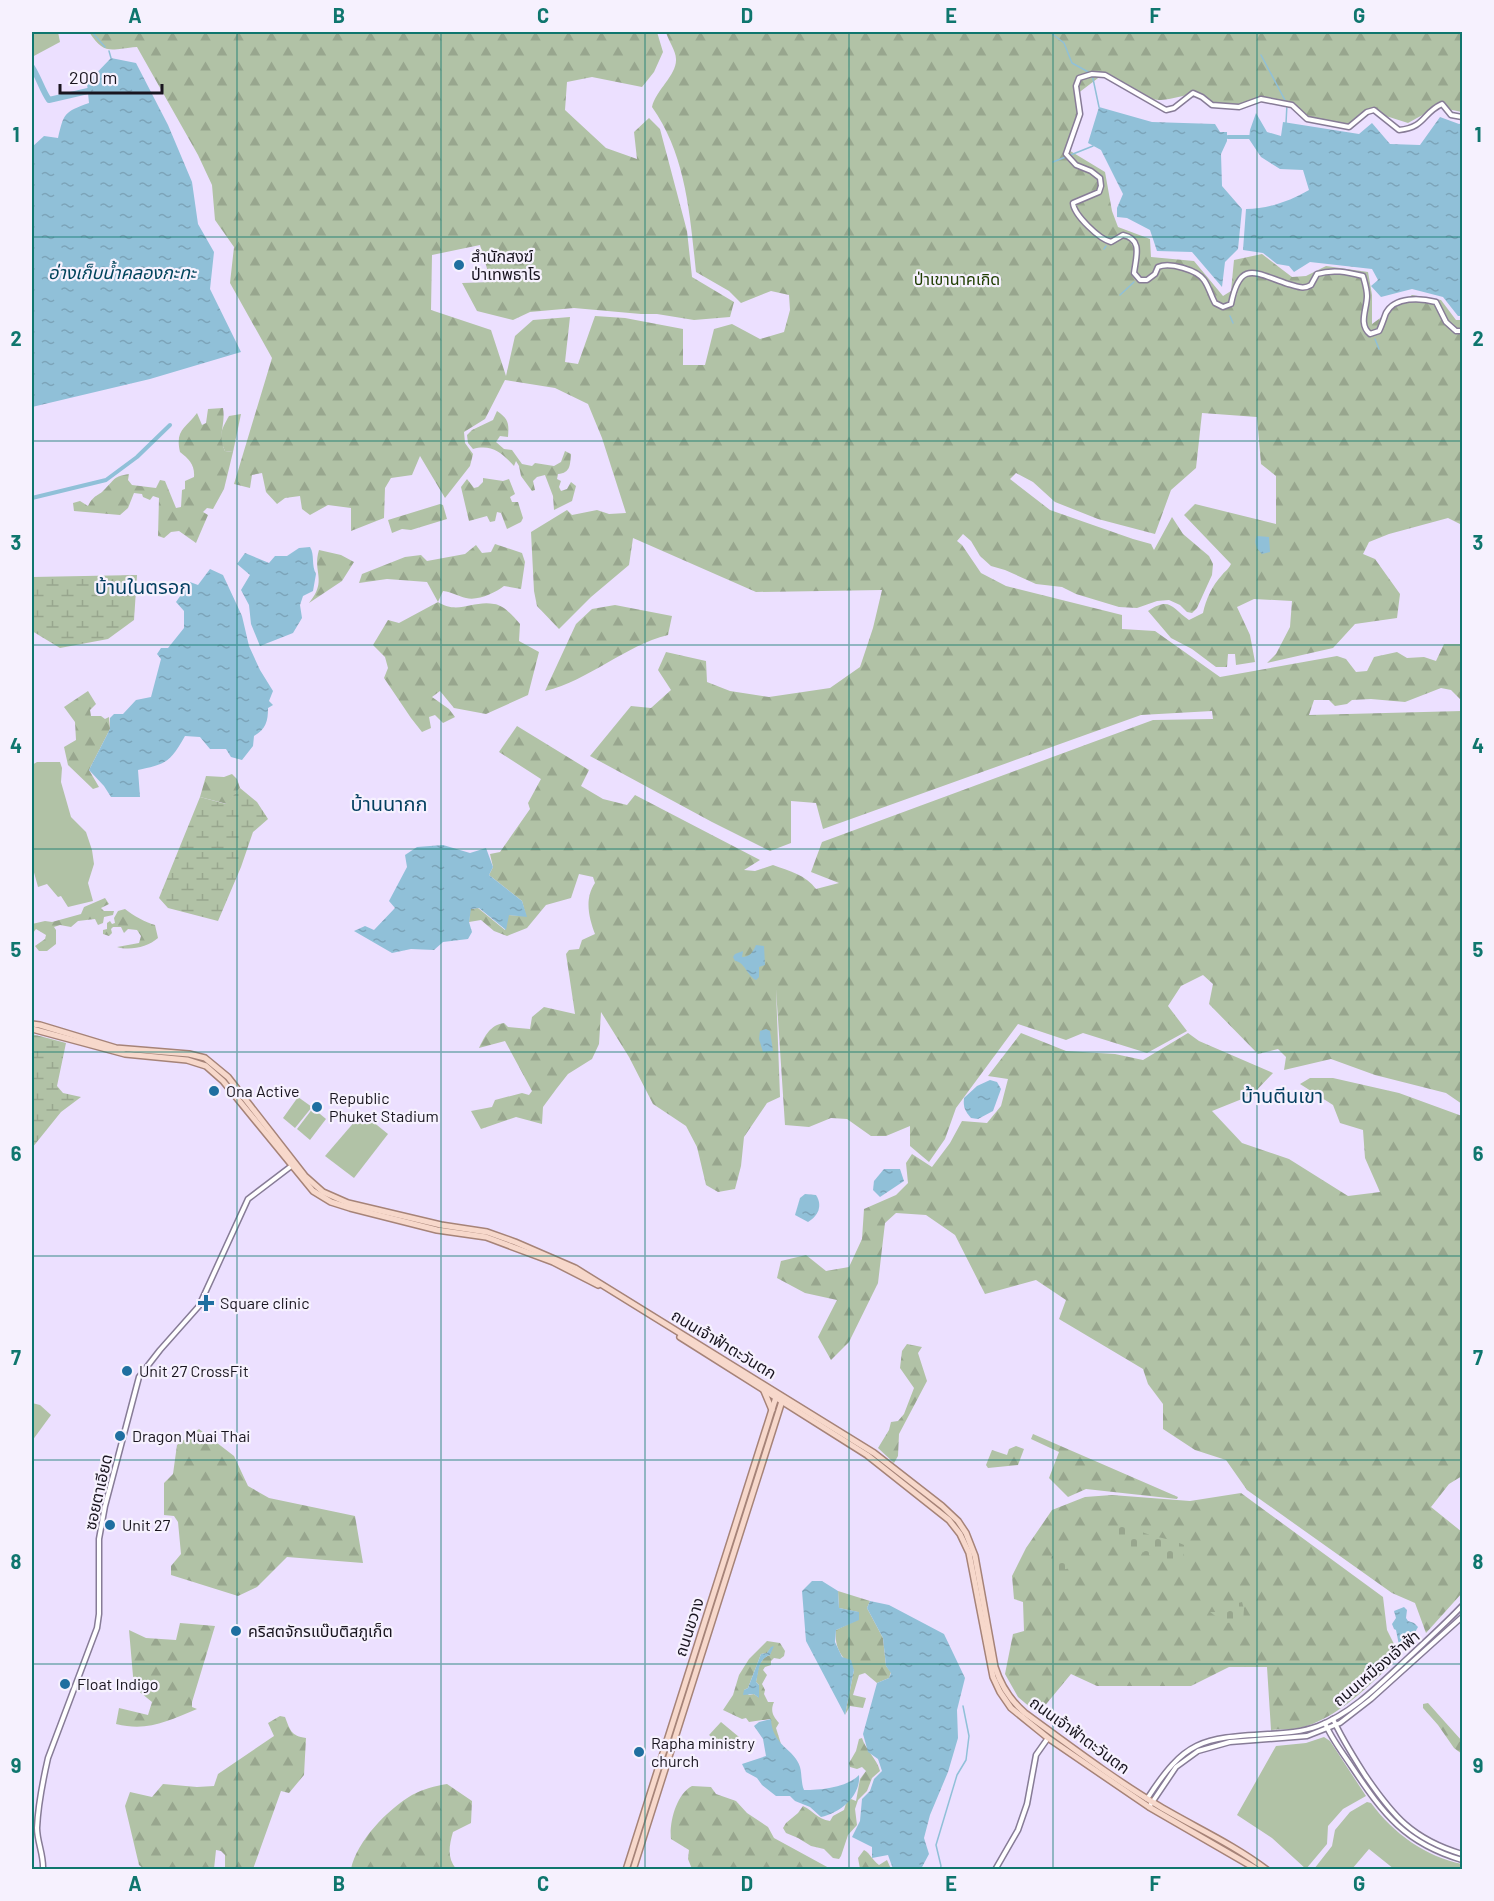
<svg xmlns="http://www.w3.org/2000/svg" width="1494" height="1901" viewBox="0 0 1494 1901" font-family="Barlow,'Noto Sans Thai',sans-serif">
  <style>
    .green { fill: #b1c2a6 }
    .forest { fill: url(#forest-firs); fill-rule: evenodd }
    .wetland { fill: url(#wetland-marsh) }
    .cemetery { fill: url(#cemetery-stones) }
    .water { fill: url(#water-ripples) }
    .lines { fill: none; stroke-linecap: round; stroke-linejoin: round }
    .stream { stroke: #90c0d8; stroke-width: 1.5 }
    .canal { stroke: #90c0d8; stroke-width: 4 }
    .river { stroke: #90c0d8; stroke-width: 6 }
    .minor-casing { stroke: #877c97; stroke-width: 7 }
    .major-casing { stroke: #a68378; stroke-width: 8 }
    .minor { stroke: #fff; stroke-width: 4 }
    .major { stroke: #f7d8cb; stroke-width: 5 }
    .grid { fill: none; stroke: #0f766e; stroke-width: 1.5; stroke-opacity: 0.55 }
    .poi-dot { fill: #1f6fa0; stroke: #f6f1fe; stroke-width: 2 }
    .labels { text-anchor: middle; stroke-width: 4.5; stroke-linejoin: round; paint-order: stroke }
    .poi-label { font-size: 16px; fill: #19151f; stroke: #f6f1fe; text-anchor: start }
    .park-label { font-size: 16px; fill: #203e02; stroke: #f6f1fe }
    .street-label { font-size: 16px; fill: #19151f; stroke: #f6f1fe }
    .water-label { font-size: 18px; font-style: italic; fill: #00445c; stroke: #f6f1fe }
    .quarter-label { font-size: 20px; fill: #023e5f; stroke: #f6f1fe }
    .neatline { fill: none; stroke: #0f766e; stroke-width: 2 }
    .grid-label { font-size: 20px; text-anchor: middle; font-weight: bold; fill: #0f766e }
  </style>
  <defs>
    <pattern id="forest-firs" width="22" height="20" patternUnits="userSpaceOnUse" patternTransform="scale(1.5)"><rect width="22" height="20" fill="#b1c2a6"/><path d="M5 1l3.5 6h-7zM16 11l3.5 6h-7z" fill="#98a68e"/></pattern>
    <pattern id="wetland-marsh" width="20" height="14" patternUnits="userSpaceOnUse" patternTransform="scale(1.5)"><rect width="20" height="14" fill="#b1c2a6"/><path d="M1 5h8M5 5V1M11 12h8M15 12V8" fill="none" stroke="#98a68e"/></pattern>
    <pattern id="cemetery-stones" width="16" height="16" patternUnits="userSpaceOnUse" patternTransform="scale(1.5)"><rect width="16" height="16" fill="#b1c2a6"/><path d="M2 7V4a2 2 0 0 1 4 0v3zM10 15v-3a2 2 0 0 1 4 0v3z" fill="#98a68e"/></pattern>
    <pattern id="water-ripples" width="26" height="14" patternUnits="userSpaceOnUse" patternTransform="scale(1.5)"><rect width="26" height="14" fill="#90c0d8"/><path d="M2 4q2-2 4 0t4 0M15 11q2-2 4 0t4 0" fill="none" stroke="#7ca4b9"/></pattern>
  </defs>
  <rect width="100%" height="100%" fill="#ece0ff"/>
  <!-- green -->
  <g class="green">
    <path d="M32,32H58L60,42L32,57Z"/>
    <path d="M241,414L233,452L225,451C218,436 221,430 229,416Z"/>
    <path d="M37,762H60L62,768L61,782L71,817L86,832L92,850L94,864L88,883L93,901L68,907L61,896L58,897L47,884L38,887L32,865V765Z"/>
    <path d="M298,1097L312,1107L295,1128L283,1118Z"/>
    <path d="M313,1108L326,1119L310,1140L297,1129Z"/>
    <path d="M362,1113L388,1134L354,1178L325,1156Z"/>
    <path d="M32,1403L40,1405L51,1415L32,1441Z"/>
    <path d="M721,1722L739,1737L728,1751L709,1735Z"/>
    <path d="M1324,1737L1330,1741L1366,1796L1343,1809L1328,1826L1327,1844L1306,1869L1272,1838L1237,1815L1276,1746L1306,1743Z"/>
    <path d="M1367,1802L1371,1803C1393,1833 1426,1857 1462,1864V1869H1394L1369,1849L1352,1869H1314L1332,1846L1335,1830L1350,1812Z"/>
  </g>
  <!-- forest -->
  <g class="forest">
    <path d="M89,32H657L663,52L654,72L642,87L592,77L567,82L565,110L606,148L637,159L634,132L649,118L660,129L687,231L692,277L734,302L730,317L694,320L657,314H641L574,308L530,312L513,320L477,311L462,283L491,282L480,245L432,255L431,310L491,330L506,376L515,336L533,320L570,317L565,362L578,364L595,316L625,318L683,329V365H705L714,329L732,324L760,339L784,332L790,310L789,295L771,291L741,303L729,291L696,272C690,215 686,155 652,107C656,90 677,75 676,59C676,51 668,40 666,32H1462V112L1437,107L1408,123L1367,110L1348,125L1306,119L1287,104L1261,99L1237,105H1212L1198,94C1185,94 1174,99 1161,100C1145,101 1119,81 1106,72L1077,94C1080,115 1075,130 1067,149L1105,172L1112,211L1118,227L1150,239L1151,257L1194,261L1223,296L1231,291L1234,260L1262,254L1292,277L1306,276L1326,266L1368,272L1372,295V324L1412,295L1441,300L1456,320H1462V535L1460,524L1448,518L1389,534L1369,542L1363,554L1375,559L1400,594L1397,618L1355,624L1333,648L1267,663L1276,654L1290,627L1292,601L1254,599L1237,607L1250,635L1255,662L1236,665L1235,654H1228L1227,667H1216L1192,649L1171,638L1148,611C1170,596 1172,608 1189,620L1203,613C1206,599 1212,586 1222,575C1226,570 1228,570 1231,564L1184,515L1195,504L1276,524V476L1261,464L1257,417L1202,413L1196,468L1171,490L1155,534L1098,519L1055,502L1033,482L1016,473L1010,479L1050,510L1133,539L1151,544L1154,550L1172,517L1183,534L1209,556L1213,564L1212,575L1197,608L1192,613L1187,612L1180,605L1169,600L1157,601L1137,608L1119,607L1076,594L1062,587L1036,584L1005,570L991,566L980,556L971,541L963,534L957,541L962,545L981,573L1006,586L1122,615V629L1155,631L1220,677L1337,656L1346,659L1356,672L1367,671L1374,657L1397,652L1407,658L1424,657L1436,661L1444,644H1462V701L1451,690L1441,688L1405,702L1371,699L1352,700L1347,704L1335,706L1329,700H1314L1309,715L1462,711V1104L1446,1093L1375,1075L1331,1059L1284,1070L1286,1057L1278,1049L1258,1054L1209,1004L1213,984L1203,975L1181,986L1168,1006L1187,1031L1147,1053L1083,1033L1066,1040L1018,1024L956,1108L945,1139L929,1162L910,1146V1126L886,1136H871L847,1119L831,1118L809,1127L785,1125L776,989L780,1097L767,1103L744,1137L741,1166L735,1189L718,1192L706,1185L697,1147L686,1126L653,1104L629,1057L601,1012L599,1044L592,1059L568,1074L557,1088L543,1107L542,1124L516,1117L481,1129L471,1111L492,1107L495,1100L522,1093L529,1095L532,1091L505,1041L479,1048C485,1036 490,1025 504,1023L508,1027L530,1029L532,1017L544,1007L575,1014L566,954L569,950L579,949L582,940L595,934C589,918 584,899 595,883L593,877L579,874L571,898L546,905L527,928L507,936L494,931L481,920L469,922L470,909L478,908L505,930L508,915L526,916L522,901L489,875L493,867L490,854L500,852L530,809L528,803L541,779L499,752L517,726L589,770L581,786L603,799L627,805L635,795L760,860L744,870L755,871L773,865C789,871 806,875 816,889L839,883L811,872L822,842L1153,720L1213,719L1212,711L1141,715L823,829L816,803L791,801V843L770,851L712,822L590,756L631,706L651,708L671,690L658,670L666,652L706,661L707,682L730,691L769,697L830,688L860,667L873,628L882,590L756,592L633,538L629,565L591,597L559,629L537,606L534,591L531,532L567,510L572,515L597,510L609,514L626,513L602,438L588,404L555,388L505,380L485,419L464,432L465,443L473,454L470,466L445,498L420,456L412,475L391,478L385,488L384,518L351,531V508L328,505L310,515L302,509L300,496L285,498L277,504L266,492L262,473L252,475L250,488L234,484L272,358L230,283L234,247L215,220L212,185L198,155L137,47C110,49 105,56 89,32Z"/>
    <path d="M223,408C226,426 217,433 225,451L233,452L224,489L213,509L207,508L203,512L208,515L196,543L179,531L171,532L164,538L158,536L159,498L153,496L150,500L143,497L142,494L134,493L128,508L120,515L74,511L73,503L80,501L88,506C95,493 98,497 105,489C116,478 113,477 129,474L128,480L132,485L156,488L160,480L165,481L176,508L181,507L182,490L185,489V481L194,477C195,465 189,459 180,452C175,430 185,429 197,413L202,425L206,423L208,409Z"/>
    <path d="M497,411C509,419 509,424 508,437L500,436L496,442L504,449L512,450L522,464L532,466L535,463L554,466L561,462L565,451L571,454C570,464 571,473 558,474L557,479L561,481L559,487L561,491L567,489L571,482L576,486L572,501L554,510L553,496L545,475L537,477L533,481L535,490L532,491L521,476L519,466L516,461L514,466C502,453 492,444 473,449L468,443L467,435L472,430L493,420Z"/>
    <path d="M483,478L503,481L509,479L515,494L510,497L512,502H518L523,518L521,522L507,529L501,513L497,512L495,521L490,522L487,516L469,521L461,487L467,479L474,488L478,487L483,482Z"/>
    <path d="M440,504L443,505L447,519L411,530L402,529L392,533L388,520Z"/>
    <path d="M495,544L522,553L525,562L521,589L504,586C495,593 478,601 466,598C458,596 452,592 443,591L438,602C458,615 473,600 494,604C504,605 514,617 520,624L519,641L539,652L528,695L486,714L454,708L440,691L432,697L449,709L455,717L443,723L435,715L429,717L431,728L422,732L411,718L384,678L388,668L385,657L373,645L388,620L399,623L438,602L427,582L387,579L359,583L362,574L405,557L421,555L427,561L465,554L476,545L482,553L491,552Z"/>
    <path d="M319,550L341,555L354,562L342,581L309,603C328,580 312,572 319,550Z"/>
    <path d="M615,605L672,616L668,635C624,646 590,680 545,691L576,624L592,609Z"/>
    <path d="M88,691L96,704L90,710L91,716H101L105,719L109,717L110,729L89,770L99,787L93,789L68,765L64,747L76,740L75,722L64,707Z"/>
    <path d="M232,774L237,779L240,788L227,804L200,797L206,776L224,777Z"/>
    <path d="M105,898L109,904L101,908L104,911H114L113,915L104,917L103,923L98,925L95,919L78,921L71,927L60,925L54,927L56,930V944L47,951H39L35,946L45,939L46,935L36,929L33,933L34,942L32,943V924L45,921L52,922L81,914L84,907Z"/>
    <path d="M125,909C132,915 147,923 155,925L158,938C148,947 130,951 117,947L139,943L141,936L137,930L128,929L124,933L121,927H113L111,929L112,933L109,936L103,934V930L107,929V923L110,921L112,924L115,923L114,918L118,911Z"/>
    <path d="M1021,1033L1066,1051L1115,1054L1143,1060L1188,1033L1199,1041L1273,1073L1252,1095L1212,1111L1242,1143L1289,1159L1348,1196L1380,1192L1365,1158L1363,1130L1340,1123L1333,1105L1300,1084L1310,1078H1333L1399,1093L1462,1116V1476L1449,1484L1431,1507L1462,1532V1593L1426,1633L1415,1603L1392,1593L1247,1490L1226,1460L1195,1450L1163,1429V1404L1148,1384L1143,1369L1059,1319L1066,1300L1036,1280L985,1294L955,1235L926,1215L896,1213L885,1223L878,1283L849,1342L831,1360L818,1337L837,1300L805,1293L777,1278L781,1261L806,1255L826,1271L849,1267L862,1239L864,1209L896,1195L908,1183L906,1163L912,1154L932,1167L950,1143L962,1121L987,1123L1001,1106L1008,1079L988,1076Z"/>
    <path d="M907,1344L922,1347L918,1353L927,1381L899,1434L898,1456L894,1463L878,1448L889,1430L891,1422L898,1421L904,1414L914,1388L900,1368L902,1351Z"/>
    <path d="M199,1429L234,1456L248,1486L269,1498L355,1516L363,1563L287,1557L257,1587L238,1596L171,1575V1566L181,1554L178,1522L174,1516L164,1515V1483L173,1474L177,1445Z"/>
    <path d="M1033,1434L1178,1497L1177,1499L1086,1489L1068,1497L1049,1478L1059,1452L1031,1439Z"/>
    <path d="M1016,1446L1024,1449L1018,1465L988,1468L986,1465L992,1450L1007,1455L1009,1449Z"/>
    <path d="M1241,1493L1383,1597L1387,1630L1400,1656C1373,1682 1337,1720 1299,1728C1290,1730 1280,1729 1271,1730L1267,1667H1229L1191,1686H1097L1071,1674L1038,1714L1018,1697L1005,1674L1013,1634L1024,1631L1023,1602L1014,1599L1012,1576L1026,1548L1052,1510L1085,1497L1112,1495L1190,1501Z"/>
    <path d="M838,1591L870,1601L867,1608L883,1638L886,1666L891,1672L889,1678L877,1683L865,1673L859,1675L853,1695L866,1698L863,1708L850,1706L845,1715L854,1670C842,1657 834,1648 836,1630L859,1619L858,1612L839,1608Z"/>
    <path d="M180,1623L215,1626L192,1702V1707L197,1709C167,1721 148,1732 116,1724L119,1708L148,1715L152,1702L136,1689L133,1676L129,1630L146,1638L176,1640Z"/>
    <path d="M767,1641L780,1643L785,1651L784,1656L780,1659L774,1658L771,1661V1665L765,1667L763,1670L767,1675L762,1684L765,1690L764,1694L768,1702H774C770,1711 773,1716 779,1723L776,1728L781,1744L771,1732L770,1719L749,1722L746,1718L742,1719L723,1710L733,1695L739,1675L749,1659ZM771,1648L770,1655C758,1659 758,1671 756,1682L759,1685L758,1697L754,1694L749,1695L744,1690L748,1688L761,1654L767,1653Z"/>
    <path d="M1428,1703L1462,1741V1754L1454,1748L1438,1725L1423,1708V1704Z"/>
    <path d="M280,1716L285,1717C290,1730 291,1736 306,1738L304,1775L289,1793L281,1791L253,1869H225V1855L221,1851L216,1850L214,1869H144L139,1865L125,1806L130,1792L152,1797L163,1784L197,1787L214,1786L218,1774L274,1736L268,1723Z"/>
    <path d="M862,1738C865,1749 877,1759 880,1771L872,1778L867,1791L858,1800L855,1809L857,1825L848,1835L841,1856L839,1859L833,1858L824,1849L811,1846L798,1838L786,1833L783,1828L786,1823L798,1813L803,1806C814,1811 817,1819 830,1821L833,1816L844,1810L847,1800L851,1799L856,1801L860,1779L866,1771L862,1767L857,1769L850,1767L849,1763L856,1751L859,1739Z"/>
    <path d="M447,1784L472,1801L471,1823L453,1832C449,1846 447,1857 456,1869H351C357,1841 387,1810 412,1795C423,1789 435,1786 447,1784Z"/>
    <path d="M692,1786L711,1787L716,1794L736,1801L747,1813L768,1827L774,1838L829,1868L840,1867L843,1869H692L688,1859L689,1850L671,1839C669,1824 676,1794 692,1786Z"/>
    <path d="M864,1850C871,1854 872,1860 879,1865L887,1860L891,1869H860L858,1858Z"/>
  </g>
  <!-- wetland -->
  <g class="wetland">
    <path d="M137,575L134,620L108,639L60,648L32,631V577Z"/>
    <path d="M240,788L257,802L268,819L253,832L241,867L218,921L168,908L159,898L200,797L226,804Z"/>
    <path d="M32,1034L66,1043L57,1086L63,1093L81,1097L61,1112L32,1148Z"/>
  </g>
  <!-- cemetery -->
  <g class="cemetery">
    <path d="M1116,1527C1136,1526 1134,1530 1150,1535C1162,1538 1173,1540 1184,1545L1183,1559C1176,1559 1168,1561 1163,1560C1147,1557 1135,1545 1120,1544L1115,1536Z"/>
    <path d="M1052,1556H1070V1568L1058,1571L1047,1570Z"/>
    <path d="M1242,1602L1244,1609L1243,1621L1225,1623L1210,1612H1228L1231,1605Z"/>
  </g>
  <!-- water -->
  <g class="water">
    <path d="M111,58L136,63L168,125L192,182L198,224L214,252L210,289L241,352L150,379L32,407V147L44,136L58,138C64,113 64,112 89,103L87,83Z"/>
    <path d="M1099,107L1152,122L1215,124L1220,132H1227V141L1221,154L1222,186L1242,209L1238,249L1225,262L1222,287L1192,252L1157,251L1150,230L1127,218L1117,217V208L1123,194L1101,150L1088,143Z"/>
    <path d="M1256,113L1267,132L1281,136L1283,122L1359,134L1372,123L1390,144L1420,145L1440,117L1459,124L1462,123V316H1458L1443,297L1412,289L1381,297L1371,286L1378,280L1372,269L1310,262L1294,272L1289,266L1277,264L1263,253L1243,250L1246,209C1268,209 1290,201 1309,190L1303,170L1280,169L1261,157L1249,139L1250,130Z"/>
    <path d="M1257,536L1269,537L1270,552L1262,554C1257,550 1253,542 1257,536Z"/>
    <path d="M310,547C315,555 311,565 316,574L313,591L303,596L300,605L302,618L293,633L260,646L251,624L249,605L241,590L250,575L237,564L245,553L269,563L275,556H287L299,548Z"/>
    <path d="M210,569L223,575L242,616L249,646L260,670L273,691L269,701L273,705L268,708C268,721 266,729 254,736L253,746L242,760L231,757L226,749H210L200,737L185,736C170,762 167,764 138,770L140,797H111L104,786L89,770L110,729V718L114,714H123L136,700L151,697L161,659L157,654L161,648H168L184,628V611L176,602L190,582L198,585Z"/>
    <path d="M443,845L470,853L486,848L493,867L489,875L522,901L527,917L509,915L506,930L479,908L471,909L469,922L472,932L468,939L443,942L434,950L411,949L392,953L354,931L365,926L374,930L395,908L389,901L407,867L405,855L417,847Z"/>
    <path d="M756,945L764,946L765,965L759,967V977L756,980C747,976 745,962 735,961L733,957L735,954L743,951L742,957C750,957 753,952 756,945Z"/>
    <path d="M766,1029L770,1031L773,1051L763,1052L759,1039L760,1031Z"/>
    <path d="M990,1080L997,1082L1001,1089L993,1111L978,1119L971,1118C965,1111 963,1107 964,1098L977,1086Z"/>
    <path d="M884,1169H900L904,1181L880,1197L873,1190L874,1181Z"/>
    <path d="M805,1194L816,1195C823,1206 818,1216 808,1222L795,1215L800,1198Z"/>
    <path d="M812,1581H822L838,1591L839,1608L859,1612V1620L836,1630L835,1642L842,1657L851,1660L854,1670L845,1715L806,1641L802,1591Z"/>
    <path d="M870,1601L889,1605L944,1634L965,1678L957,1710L958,1738L948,1772L930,1815L924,1838L929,1854L921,1869H893L888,1855L872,1858V1847L852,1837L860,1821L862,1799L870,1791L874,1779L882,1771L878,1759L868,1752L863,1734L877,1683L889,1678L891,1673L886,1666L883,1638L867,1608Z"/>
    <path d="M1404,1607L1407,1610L1406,1618L1408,1621L1414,1623L1418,1627L1414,1634L1407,1635L1402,1645H1399L1396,1630L1394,1629L1392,1624L1396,1618L1394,1611Z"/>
    <path d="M774,1646L770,1655C758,1659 759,1671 756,1682L759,1685V1698L754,1694L743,1695L744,1690L748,1688L761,1654L767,1653L771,1647Z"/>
    <path d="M771,1719C772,1746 795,1749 800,1767C802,1774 801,1783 804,1790C821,1790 846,1788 859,1775C861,1796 840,1813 821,1817L810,1807L795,1801L790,1796H776L762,1785L757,1778L746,1772L742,1764L766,1756L763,1739L754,1726L759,1722Z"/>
  </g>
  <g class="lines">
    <!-- stream -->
    <g class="stream">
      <path d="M92,32L105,47"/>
      <path d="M1050,32L1064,43L1072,63L1092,74L1099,107"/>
      <path d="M109,51L111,58"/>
      <path d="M1261,55L1287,104L1286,123"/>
      <path d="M1053,162L1093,146"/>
      <path d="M1104,249L1106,246"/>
      <path d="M1120,295L1134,282"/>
      <path d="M1230,316L1233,323"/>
      <path d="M1375,339L1379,349"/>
      <path d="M940,1870L941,1866L936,1845L957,1775L966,1760L969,1736L963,1706"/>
    </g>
    <!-- canal -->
    <g class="canal">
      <path d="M1228,137H1250"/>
      <path d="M32,498L106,480L137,457L170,425"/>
    </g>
    <!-- river -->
    <path class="river" d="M32,67C39,78 42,90 49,100L88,91"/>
    <!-- minor casing -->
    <g class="minor-casing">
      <g id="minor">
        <path d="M1462,117L1451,115L1442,104C1422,113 1426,127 1399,130L1374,110L1367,112L1349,127L1307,119L1292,105L1261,99L1239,107L1212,105L1202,97L1193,93L1174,108L1166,110L1105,75L1092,74L1079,78L1076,86L1080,114L1066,154L1076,165L1091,171L1100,178L1101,186L1099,192L1073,203C1074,215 1099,239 1111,242L1123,235C1143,239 1136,257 1134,273L1140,280H1147L1155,274L1158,267C1170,262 1197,270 1204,280C1209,287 1211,296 1215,303L1223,307L1231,304C1240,259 1255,273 1288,284C1297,286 1303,290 1311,285L1317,274C1333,269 1347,272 1363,276C1365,283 1367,289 1367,296C1367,309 1358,324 1370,334L1379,331C1382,325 1384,318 1386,313C1395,296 1421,298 1436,302L1446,322L1456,331H1462"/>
        <path d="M1333,1719C1342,1739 1353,1756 1365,1775C1393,1816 1412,1839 1462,1854"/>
        <path d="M1325,1723C1331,1738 1342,1752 1352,1767C1384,1815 1405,1843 1462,1860"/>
        <path d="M1147,1799C1185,1740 1201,1738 1268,1734C1285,1733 1302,1732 1318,1726C1353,1713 1382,1682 1409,1657C1427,1640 1445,1624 1462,1606"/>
        <path d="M1149,1807L1176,1767L1198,1751L1230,1742L1307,1736L1340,1723L1371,1699L1462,1617"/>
        <path d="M43,1870C44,1855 37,1842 37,1828C38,1805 43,1780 48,1758L97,1628L99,1614V1539L105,1506L139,1377L160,1350L199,1306L248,1199L294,1164"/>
        <path d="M995,1870L1018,1830L1027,1804L1036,1755L1048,1738"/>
      </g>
    </g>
    <!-- major casing -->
    <g class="major-casing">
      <g id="major">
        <path d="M32,1024L40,1025L116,1048L189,1054L205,1058L228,1077L305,1176L323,1192L348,1203L441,1225L487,1232L515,1242L575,1268L874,1453L942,1506L958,1521L966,1533L975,1556L995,1667C1001,1686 1010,1700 1025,1713C1069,1745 1112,1778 1159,1806C1194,1827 1233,1844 1267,1870"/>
        <path d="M32,1029L125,1054L187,1060L206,1066L223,1081L313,1191L331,1202L350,1208L437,1230L486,1237L553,1262L598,1285"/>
        <path d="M680,1337L867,1455L949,1520L960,1534L969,1553L993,1677L1000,1692L1011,1708L1048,1738L1149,1807L1258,1870"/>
        <path d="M764,1391L772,1410"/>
        <path d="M626,1870L776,1397"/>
        <path d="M633,1870L782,1401"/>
      </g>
    </g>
    <!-- minor -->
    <use href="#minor" class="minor"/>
    <!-- major -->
    <use href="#major" class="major"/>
  </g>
  <!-- grid -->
  <path class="grid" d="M237,32V1870M441,32V1870M645,32V1870M849,32V1870M1053,32V1870M1257,32V1870M32,237H1462M32,441H1462M32,645H1462M32,849H1462M32,1052H1462M32,1256H1462M32,1460H1462M32,1664H1462"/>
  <!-- markers -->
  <g class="poi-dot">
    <circle cx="459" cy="265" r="6"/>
    <circle cx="214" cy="1091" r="6"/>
    <circle cx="317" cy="1107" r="6"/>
    <path d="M203 1294h6v6h6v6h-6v6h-6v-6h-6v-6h6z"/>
    <circle cx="127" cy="1371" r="6"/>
    <circle cx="120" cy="1436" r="6"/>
    <circle cx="110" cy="1525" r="6"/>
    <circle cx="236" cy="1631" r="6"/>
    <circle cx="65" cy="1684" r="6"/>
    <circle cx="639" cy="1752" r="6"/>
  </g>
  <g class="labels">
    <!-- poi labels -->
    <g class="poi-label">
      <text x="471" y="262">สำนักสงฆ์<tspan x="471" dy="18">ป่าเทพธาโร</tspan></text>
      <text x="226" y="1097">Ona Active</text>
      <text x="329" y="1104">Republic<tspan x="329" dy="18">Phuket Stadium</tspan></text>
      <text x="220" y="1309">Square clinic</text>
      <text x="139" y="1377">Unit 27 CrossFit</text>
      <text x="132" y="1442">Dragon Muai Thai</text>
      <text x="122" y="1531">Unit 27</text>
      <text x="248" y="1637">คริสตจักรแบ๊บติสภูเก็ต</text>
      <text x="77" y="1690">Float Indigo</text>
      <text x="651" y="1749">Rapha ministry<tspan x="651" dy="18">church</tspan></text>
    </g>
    <!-- park labels -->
    <g class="park-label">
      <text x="957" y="285">ป่าเขานาคเกิด</text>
    </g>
    <!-- street labels -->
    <g class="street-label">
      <text transform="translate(724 1344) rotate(31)" y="6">ถนนเจ้าฟ้าตะวันตก</text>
      <text transform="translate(98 1492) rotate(-77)" y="6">ซอยตาเอียด</text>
      <text transform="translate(689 1627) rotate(-72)" y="6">ถนนขวาง</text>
      <text transform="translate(1376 1668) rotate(-40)" y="6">ถนนเหมืองเจ้าฟ้า</text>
      <text transform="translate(1080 1735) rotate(36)" y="6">ถนนเจ้าฟ้าตะวันตก</text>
    </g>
    <!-- water labels -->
    <g class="water-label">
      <text x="122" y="279">อ่างเก็บน้ำคลองกะทะ</text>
    </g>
    <!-- quarter labels -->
    <g class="quarter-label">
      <text x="143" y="594">บ้านในตรอก</text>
      <text x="389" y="811">บ้านนากก</text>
      <text x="1282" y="1103">บ้านตีนเขา</text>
    </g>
  </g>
  <!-- border -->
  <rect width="1494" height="1901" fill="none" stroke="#f6f1fe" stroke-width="66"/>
  <!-- scale -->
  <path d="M60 84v9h102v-9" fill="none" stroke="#19151f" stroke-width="3"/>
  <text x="69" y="84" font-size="18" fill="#19151f" stroke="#f6f1fe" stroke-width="4.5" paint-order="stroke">200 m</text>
  <rect x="33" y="33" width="1428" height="1835" class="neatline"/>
  <g class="grid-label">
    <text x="135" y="23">A</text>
    <text x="339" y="23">B</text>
    <text x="543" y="23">C</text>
    <text x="747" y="23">D</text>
    <text x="951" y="23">E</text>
    <text x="1155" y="23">F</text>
    <text x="1359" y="23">G</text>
    <text x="16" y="142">1</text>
    <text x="1478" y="142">1</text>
    <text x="16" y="346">2</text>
    <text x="1478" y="346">2</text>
    <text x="16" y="550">3</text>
    <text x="1478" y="550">3</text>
    <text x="16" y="753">4</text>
    <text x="1478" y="753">4</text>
    <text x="16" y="957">5</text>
    <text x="1478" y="957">5</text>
    <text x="16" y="1161">6</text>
    <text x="1478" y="1161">6</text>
    <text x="16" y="1365">7</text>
    <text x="1478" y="1365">7</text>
    <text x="16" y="1569">8</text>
    <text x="1478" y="1569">8</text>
    <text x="16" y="1773">9</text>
    <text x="1478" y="1773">9</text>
    <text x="135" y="1891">A</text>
    <text x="339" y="1891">B</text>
    <text x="543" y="1891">C</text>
    <text x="747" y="1891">D</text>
    <text x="951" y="1891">E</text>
    <text x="1155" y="1891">F</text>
    <text x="1359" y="1891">G</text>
  </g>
</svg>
